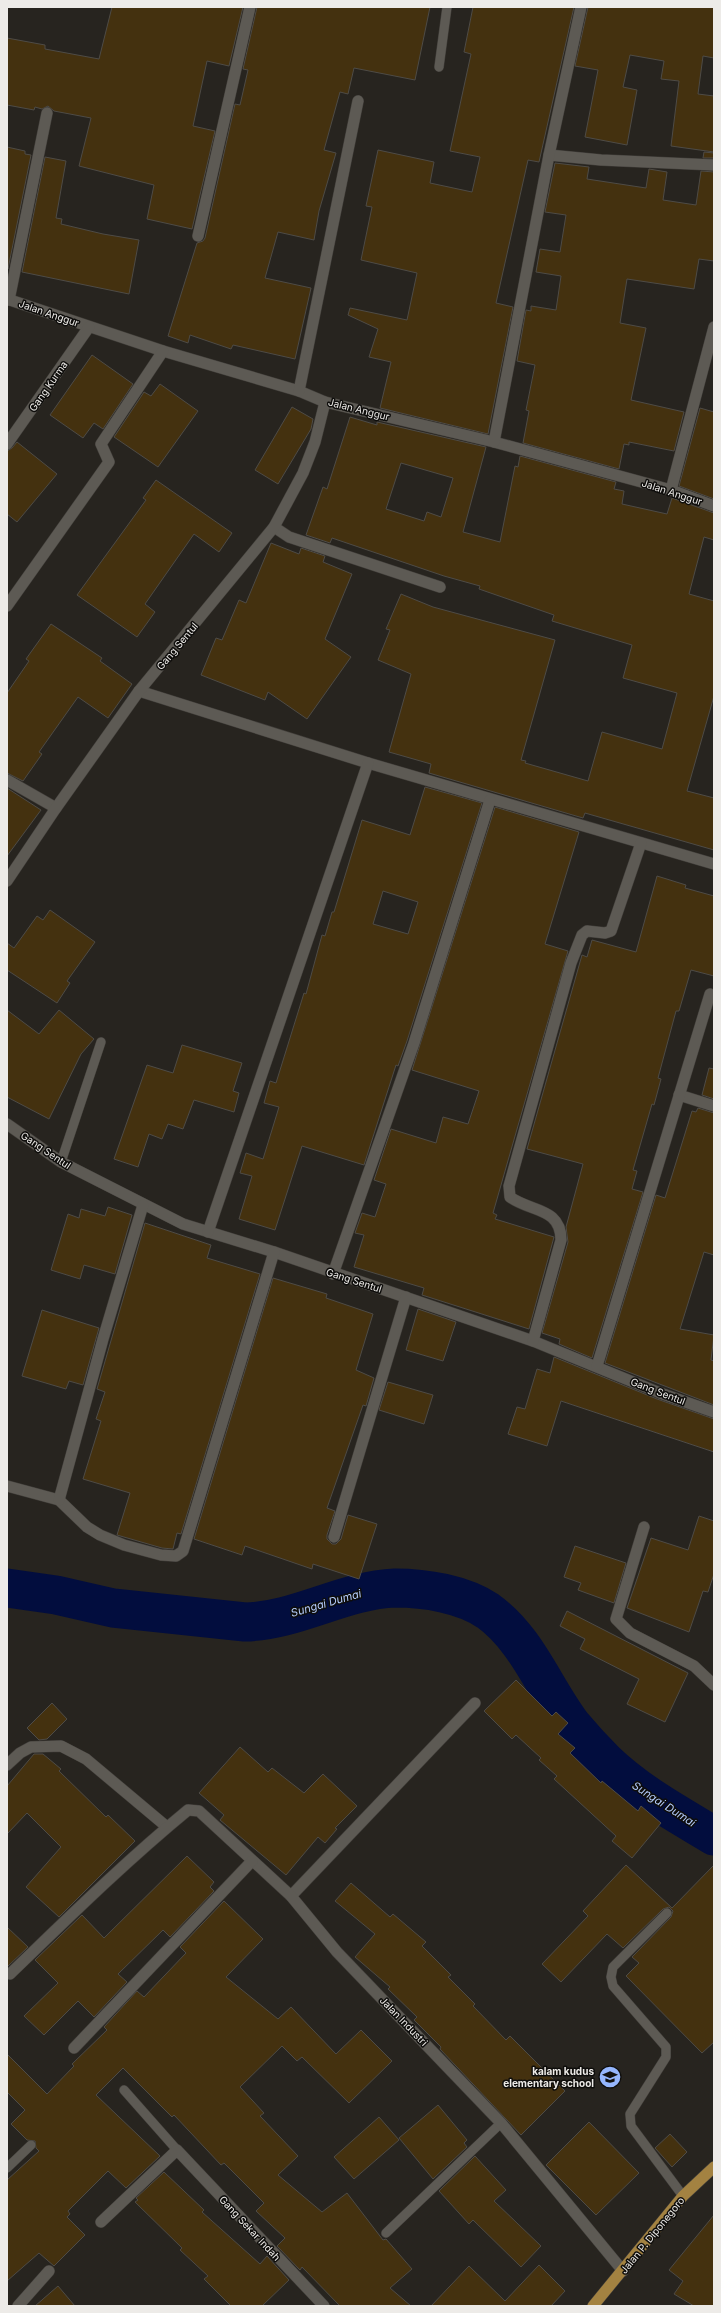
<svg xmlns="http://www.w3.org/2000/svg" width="721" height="2313" viewBox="0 0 721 2313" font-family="Inter,sans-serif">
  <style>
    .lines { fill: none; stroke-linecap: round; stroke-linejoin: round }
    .river { stroke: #020d3e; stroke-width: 39 }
    .building { fill: #44310f; stroke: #4e4b46; fill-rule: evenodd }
    .service-casing { stroke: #413e3a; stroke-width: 10 }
    .minor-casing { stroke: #413e3a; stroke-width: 12 }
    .primary-casing { stroke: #413e3a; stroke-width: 12 }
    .service { stroke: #5d5a54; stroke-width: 9 }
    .minor { stroke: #5d5a54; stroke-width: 11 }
    .primary { stroke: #a38241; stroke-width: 11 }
    .labels { text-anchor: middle; stroke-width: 3; stroke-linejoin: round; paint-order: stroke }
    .street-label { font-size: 10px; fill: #edebe8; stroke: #0e0d0b }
    .poi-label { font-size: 10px; font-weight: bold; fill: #edebe8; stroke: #0e0d0b; text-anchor: end }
    .water-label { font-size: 11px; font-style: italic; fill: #b5cdfe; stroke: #0e0d0b }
  </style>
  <rect width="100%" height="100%" fill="#27241f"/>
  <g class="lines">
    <!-- river -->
    <path class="river" d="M7,1588L56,1595L113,1608L245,1622C297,1621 343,1590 395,1588C425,1588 463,1594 488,1611C527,1639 544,1688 572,1725C582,1737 594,1750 605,1761C637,1792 676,1813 714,1836"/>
  </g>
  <!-- building -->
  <g class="building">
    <path d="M112,7H243L229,66L207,61L193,126L215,131L192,229L147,219L154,185L79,166L91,118L54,111L48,106L42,109L35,107L34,110L7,105V38L45,45V49L99,59Z"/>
    <path d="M257,7H430L415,80L354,68L348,94L340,92L324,150L336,153L319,211L314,240L278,232L265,278L311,288L295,359L233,345L231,349L190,335L188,343L168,336L197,243L203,241L205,238L235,104L240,105L248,70L243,69Z"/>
    <path d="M473,7H574L539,162L528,160L496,303L513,307L488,434L380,408L391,362L369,357L378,329L348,315L350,308L407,320L417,273L361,260L372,207L366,206L378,150L434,162L430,183L472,192L480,157L450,151L471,54L464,52Z"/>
    <path d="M588,7H714V58L703,56L698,94L714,96V152L671,146L679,81L661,79L664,61L630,55L623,87L637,90L627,145L585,137L598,70L575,66Z"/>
    <path d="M7,147L25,151V154L31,155L8,269Z"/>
    <path d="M704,152L714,153V158H703Z"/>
    <path d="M45,157L66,161L56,218L62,219L61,224L103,234L139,240L129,294L22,272Z"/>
    <path d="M555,163L589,167L587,179L646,188L649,169L667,172L663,200L696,205L701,171L714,172V261L699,259L694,289L627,279L620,323L646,328L631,400L684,412L674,451L629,442V445L624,444L619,469L523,443L529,411L526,410L535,365L517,361L526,310L531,311V306L556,310L561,276L536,272L540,249L560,252L566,215L545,212Z"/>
    <path d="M92,355L133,384L103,429L94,423L83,438L50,415Z"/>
    <path d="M160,384L198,411L158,467L114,437L144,392L151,396Z"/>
    <path d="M292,407L313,419L311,429L278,484L255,470Z"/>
    <path d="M700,408L714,412V499L679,486Z"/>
    <path d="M350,417L377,425V422L486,447L463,532L500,542L515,466L518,467L520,456L616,482L614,489L624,491L622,504L667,514L672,498L714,513V540L704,537L689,594L714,601V696L687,791L714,798V850L585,813L583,818L429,773L431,764L389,752L411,674L378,660L390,630L386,629L401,594L433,607L555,640L521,760L526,761L525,763L588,781L602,732L662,749L677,693L623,678L632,645L552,621L554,615L479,589L480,586L444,576L332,538L330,543L306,535L323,487L327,489ZM401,463L453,478L441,517L427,512L424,521L386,509Z"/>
    <path d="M17,442L57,474L17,522L7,514V451L12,448Z"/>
    <path d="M156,480L232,533L219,552L194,534L145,604L155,612L137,637L77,595L146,500L143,498Z"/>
    <path d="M271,543L299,554L301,548L325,556L323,562L352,574L325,639L351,657L307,719L268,692L265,700L201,675L216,638L222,640L239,600L246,603Z"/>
    <path d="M51,624L102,658L100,661L132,684L108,718L78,697L39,752L42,754L23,781L7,773V693L29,661L26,659Z"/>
    <path d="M425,787L482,803L407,1041L398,1066L396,1065L364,1165L302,1146L275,1230L239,1219L252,1176L240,1173L246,1153L263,1159L279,1107L264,1103L270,1081L276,1083L304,993L306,994L322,935L325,936L332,912H334L362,820L410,835ZM383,891L418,902L408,934L373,924Z"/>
    <path d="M7,788L41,810L7,856Z"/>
    <path d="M495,807L579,832L545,944L568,951L493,1213L497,1215L495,1219L554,1237L529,1329L422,1295L424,1288L354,1267L364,1235L355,1233L362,1213L375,1217L386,1184L374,1180L391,1129L436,1143L443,1117L468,1124L479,1091L412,1070Z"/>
    <path d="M657,876L686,885L685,888L714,896V976L691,970L679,1011H676L658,1078L661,1079L654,1105L652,1104L633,1170L637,1171L632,1189L643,1192L592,1358L559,1344L560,1339L542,1333L568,1242L566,1227L583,1164L527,1149L582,955L587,957L592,940L636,952Z"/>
    <path d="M50,910L95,942L67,981L70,983L57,1003L7,970V943L14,948L37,916L43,920Z"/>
    <path d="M7,1010L39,1034L59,1010L94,1039L81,1054L49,1119L7,1097Z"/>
    <path d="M182,1045L242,1063L233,1091L239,1093L234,1112L194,1100L183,1129L168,1124L162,1139L149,1134L138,1167L114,1159L147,1065L173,1073Z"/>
    <path d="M709,1068L714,1069V1099L702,1095Z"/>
    <path d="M698,1108L714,1113V1255L704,1252L680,1329L714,1335L711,1360L714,1361V1405L605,1363L656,1195L665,1198L692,1111L696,1112Z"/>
    <path d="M108,1207L132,1215L115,1274L84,1265L80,1279L51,1270L68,1214L79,1218L81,1209L105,1216Z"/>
    <path d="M145,1223L211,1245L207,1258L260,1274L181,1534L177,1533L173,1549L162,1548L117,1535L130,1493L83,1479L101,1421L96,1419L105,1392L97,1389Z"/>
    <path d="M273,1278L327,1294L326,1298L373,1314L356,1370L374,1378L366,1406L363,1405L327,1508L335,1511L327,1535V1539L332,1544H336L341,1539L348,1515L377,1524L359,1579L313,1564L312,1569L245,1546L242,1555L194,1539Z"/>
    <path d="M418,1309L456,1322L443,1361L406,1350Z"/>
    <path d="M42,1310L99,1328L83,1385L69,1381L66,1389L22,1376Z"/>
    <path d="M554,1357L657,1399L714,1419V1452L561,1401L547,1446L508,1434L517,1407L525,1409L537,1369L550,1373Z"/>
    <path d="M388,1382L433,1395L424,1424L379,1410Z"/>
    <path d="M699,1516L714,1521V1574L708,1592L703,1591L689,1632L627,1608L651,1538L688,1550Z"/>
    <path d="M575,1546L626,1563L614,1603L578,1590L581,1583L564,1577Z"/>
    <path d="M567,1611L688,1673L665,1722L627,1704L639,1679L580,1649L585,1639L560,1626Z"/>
    <path d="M516,1680L552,1716L556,1712L568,1723L558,1734L575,1748L570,1753L601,1783L602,1781L638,1811L641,1806L661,1823L632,1858L612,1841L616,1836L554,1779L557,1776L539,1760L541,1758L516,1735L512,1739L484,1711Z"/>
    <path d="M52,1703L67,1719L47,1739L39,1740L27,1728Z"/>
    <path d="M240,1747L268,1772L272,1768L304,1793L323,1774L357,1806L335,1828L337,1829L325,1843L318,1837L286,1875L220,1820L224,1815L199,1793Z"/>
    <path d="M34,1754H43L61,1769L59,1771L106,1817L108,1815L135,1841L59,1917L26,1887L61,1847L27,1813L7,1834V1786Z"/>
    <path d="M187,1856L214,1882L210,1887L214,1891L170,1937L163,1930L118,1974L127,1982L94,2017L78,2001L44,2035L24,2016L58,1983L35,1960L82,1915L104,1938Z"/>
    <path d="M626,1865L672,1908L714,1865V2042L702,2053L626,1976L639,1963L632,1957L671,1917L673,1911L669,1907L663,1909L623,1948L607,1934L561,1982L542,1964L588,1916L583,1911Z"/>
    <path d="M351,1883L390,1917L393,1914L426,1942L422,1946L451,1975L448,1977L475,2004L473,2006L506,2040L510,2036L565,2091L521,2135L440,2049L441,2047L414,2020L417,2017L388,1989L390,1987L355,1957L375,1934L335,1901Z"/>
    <path d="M224,1901L263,1939L226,1977L278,2019L291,2007L336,2054L361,2030L392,2061L349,2103L302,2057L297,2061L282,2046L240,2087L264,2113L260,2116L298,2156L278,2175L322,2212L347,2193L383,2240L386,2239L412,2269L390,2288L411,2306H340L302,2267L300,2270L277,2246L285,2238L256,2211L264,2203L224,2163L221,2165L174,2115L172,2117L123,2068L96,2095L160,2156L126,2188L108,2171L68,2211L70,2214L67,2217L85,2235L54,2266L39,2253L7,2281V2180L39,2151L36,2148L35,2141L27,2140L11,2124L25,2110L7,2092V2054L47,2094L74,2066L72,2064L107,2030L104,2027L137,1991L144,1997L186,1953L180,1947Z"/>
    <path d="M7,1927L28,1947L7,1967Z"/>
    <path d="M438,2105L467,2140L464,2143L467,2147L433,2179L399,2138Z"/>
    <path d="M379,2117L399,2140L354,2179L334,2157Z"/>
    <path d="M589,2122L639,2173L596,2215L546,2165Z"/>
    <path d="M670,2134L687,2152L672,2167L655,2148Z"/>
    <path d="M475,2156L506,2190L494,2201L541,2246L521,2267L473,2220L469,2224L439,2191Z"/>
    <path d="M164,2172L204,2210L202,2212L260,2264L267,2256L289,2280L262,2306H231L204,2279L208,2276L180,2250L182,2248L135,2202L138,2200L136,2198Z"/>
    <path d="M714,2215V2306H694L674,2294L683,2281L669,2270Z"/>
    <path d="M539,2265L565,2291L551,2306H431L469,2266L505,2301Z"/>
    <path d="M58,2286L75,2306H35Z"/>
  </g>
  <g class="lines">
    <!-- service casing -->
    <g class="service-casing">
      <g id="service">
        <path d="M439,67L447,7"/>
        <path d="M61,1162L101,1042"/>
        <path d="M667,1913L613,1967L611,1977L613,1986L666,2047V2057L630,2114L631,2126L683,2196"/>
        <path d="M124,2090L177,2150"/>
        <path d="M7,2168L31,2145"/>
        <path d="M386,2233L501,2123"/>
      </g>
    </g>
    <!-- minor casing -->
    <g class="minor-casing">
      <g id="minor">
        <path d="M549,155L601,160L714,165"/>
        <path d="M198,236L250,7"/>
        <path d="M7,299L163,351L299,391L325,402L494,442L671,490L714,506"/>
        <path d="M9,300L47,113"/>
        <path d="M299,391L358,101"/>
        <path d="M494,442L549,155L581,7"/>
        <path d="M7,444L89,327"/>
        <path d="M671,490L714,327"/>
        <path d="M274,527L289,537L440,587"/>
        <path d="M7,606L109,462L101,444L163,351"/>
        <path d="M139,691L368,763L714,864"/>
        <path d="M7,780L56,808"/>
        <path d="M7,881L56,808L139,691L274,527L303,473L315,442L325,402"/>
        <path d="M679,1095L714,1106"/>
        <path d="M7,1124L61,1162L183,1224L274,1252L533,1341L660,1393L714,1412"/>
        <path d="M208,1232L368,763"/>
        <path d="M333,1274L414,1043L490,800"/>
        <path d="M533,1341L561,1240C561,1207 530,1212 510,1197L509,1186L571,963L582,935L587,931L605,933L611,931L641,843"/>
        <path d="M597,1366L710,994"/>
        <path d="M7,1486L59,1500L87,1527L100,1535L124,1545L161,1555L176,1556L183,1551L274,1252"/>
        <path d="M59,1500L103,1339L143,1205"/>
        <path d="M644,1527L616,1619L630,1633L694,1666L714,1685"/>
        <path d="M334,1537L406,1297"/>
        <path d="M7,1765L20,1753L31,1747L61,1746L86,1759L167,1827"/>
        <path d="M291,1896L475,1703"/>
        <path d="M10,1974C68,1918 126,1861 188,1810L199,1811L291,1896L337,1952L501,2123L623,2271"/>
        <path d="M74,2048L252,1861"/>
        <path d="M101,2222L177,2150L324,2306"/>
        <path d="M18,2306L49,2271"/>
      </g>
    </g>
    <!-- primary casing -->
    <g class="primary-casing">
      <path id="primary" d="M593,2306L683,2196L714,2167"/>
    </g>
    <!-- service -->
    <use href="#service" class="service"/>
    <!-- minor -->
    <use href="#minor" class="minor"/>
    <!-- primary -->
    <use href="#primary" class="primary"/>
  </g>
  <!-- icons -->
  <defs>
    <g id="school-disc" transform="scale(1.15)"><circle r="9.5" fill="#95b6fd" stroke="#0e0d0b"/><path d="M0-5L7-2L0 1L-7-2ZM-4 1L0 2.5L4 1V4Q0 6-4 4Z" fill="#111"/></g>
  </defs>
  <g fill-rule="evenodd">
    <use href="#school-disc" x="610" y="2077"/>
  </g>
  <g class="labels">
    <!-- street labels -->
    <g class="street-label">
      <text transform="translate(49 313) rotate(19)" y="4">Jalan Anggur</text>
      <text transform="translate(48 386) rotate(-55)" y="4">Gang Kurma</text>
      <text transform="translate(359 409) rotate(14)" y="4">Jalan Anggur</text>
      <text transform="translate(672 492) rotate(18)" y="4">Jalan Anggur</text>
      <text transform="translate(177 646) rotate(-50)" y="4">Gang Sentul</text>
      <text transform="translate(46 1150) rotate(34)" y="4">Gang Sentul</text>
      <text transform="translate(354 1280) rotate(18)" y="4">Gang Sentul</text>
      <text transform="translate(658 1391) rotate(21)" y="4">Gang Sentul</text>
      <text transform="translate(404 2021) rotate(46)" y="4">Jalan Industri</text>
      <text transform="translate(250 2228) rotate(47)" y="4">Gang Sekar Indah</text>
      <text transform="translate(652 2235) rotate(-51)" y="4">Jalan P. Diponegoro</text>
    </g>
    <!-- poi labels -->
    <g class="poi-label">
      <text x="594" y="2075">kalam kudus<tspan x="594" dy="12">elementary school</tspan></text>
    </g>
    <!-- water labels -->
    <g class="water-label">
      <text transform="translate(326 1603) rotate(-16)" y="4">Sungai Dumai</text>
      <text transform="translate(664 1804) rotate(33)" y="4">Sungai Dumai</text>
    </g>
  </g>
  <!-- border -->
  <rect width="721" height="2313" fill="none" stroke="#edebe8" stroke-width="16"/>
</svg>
